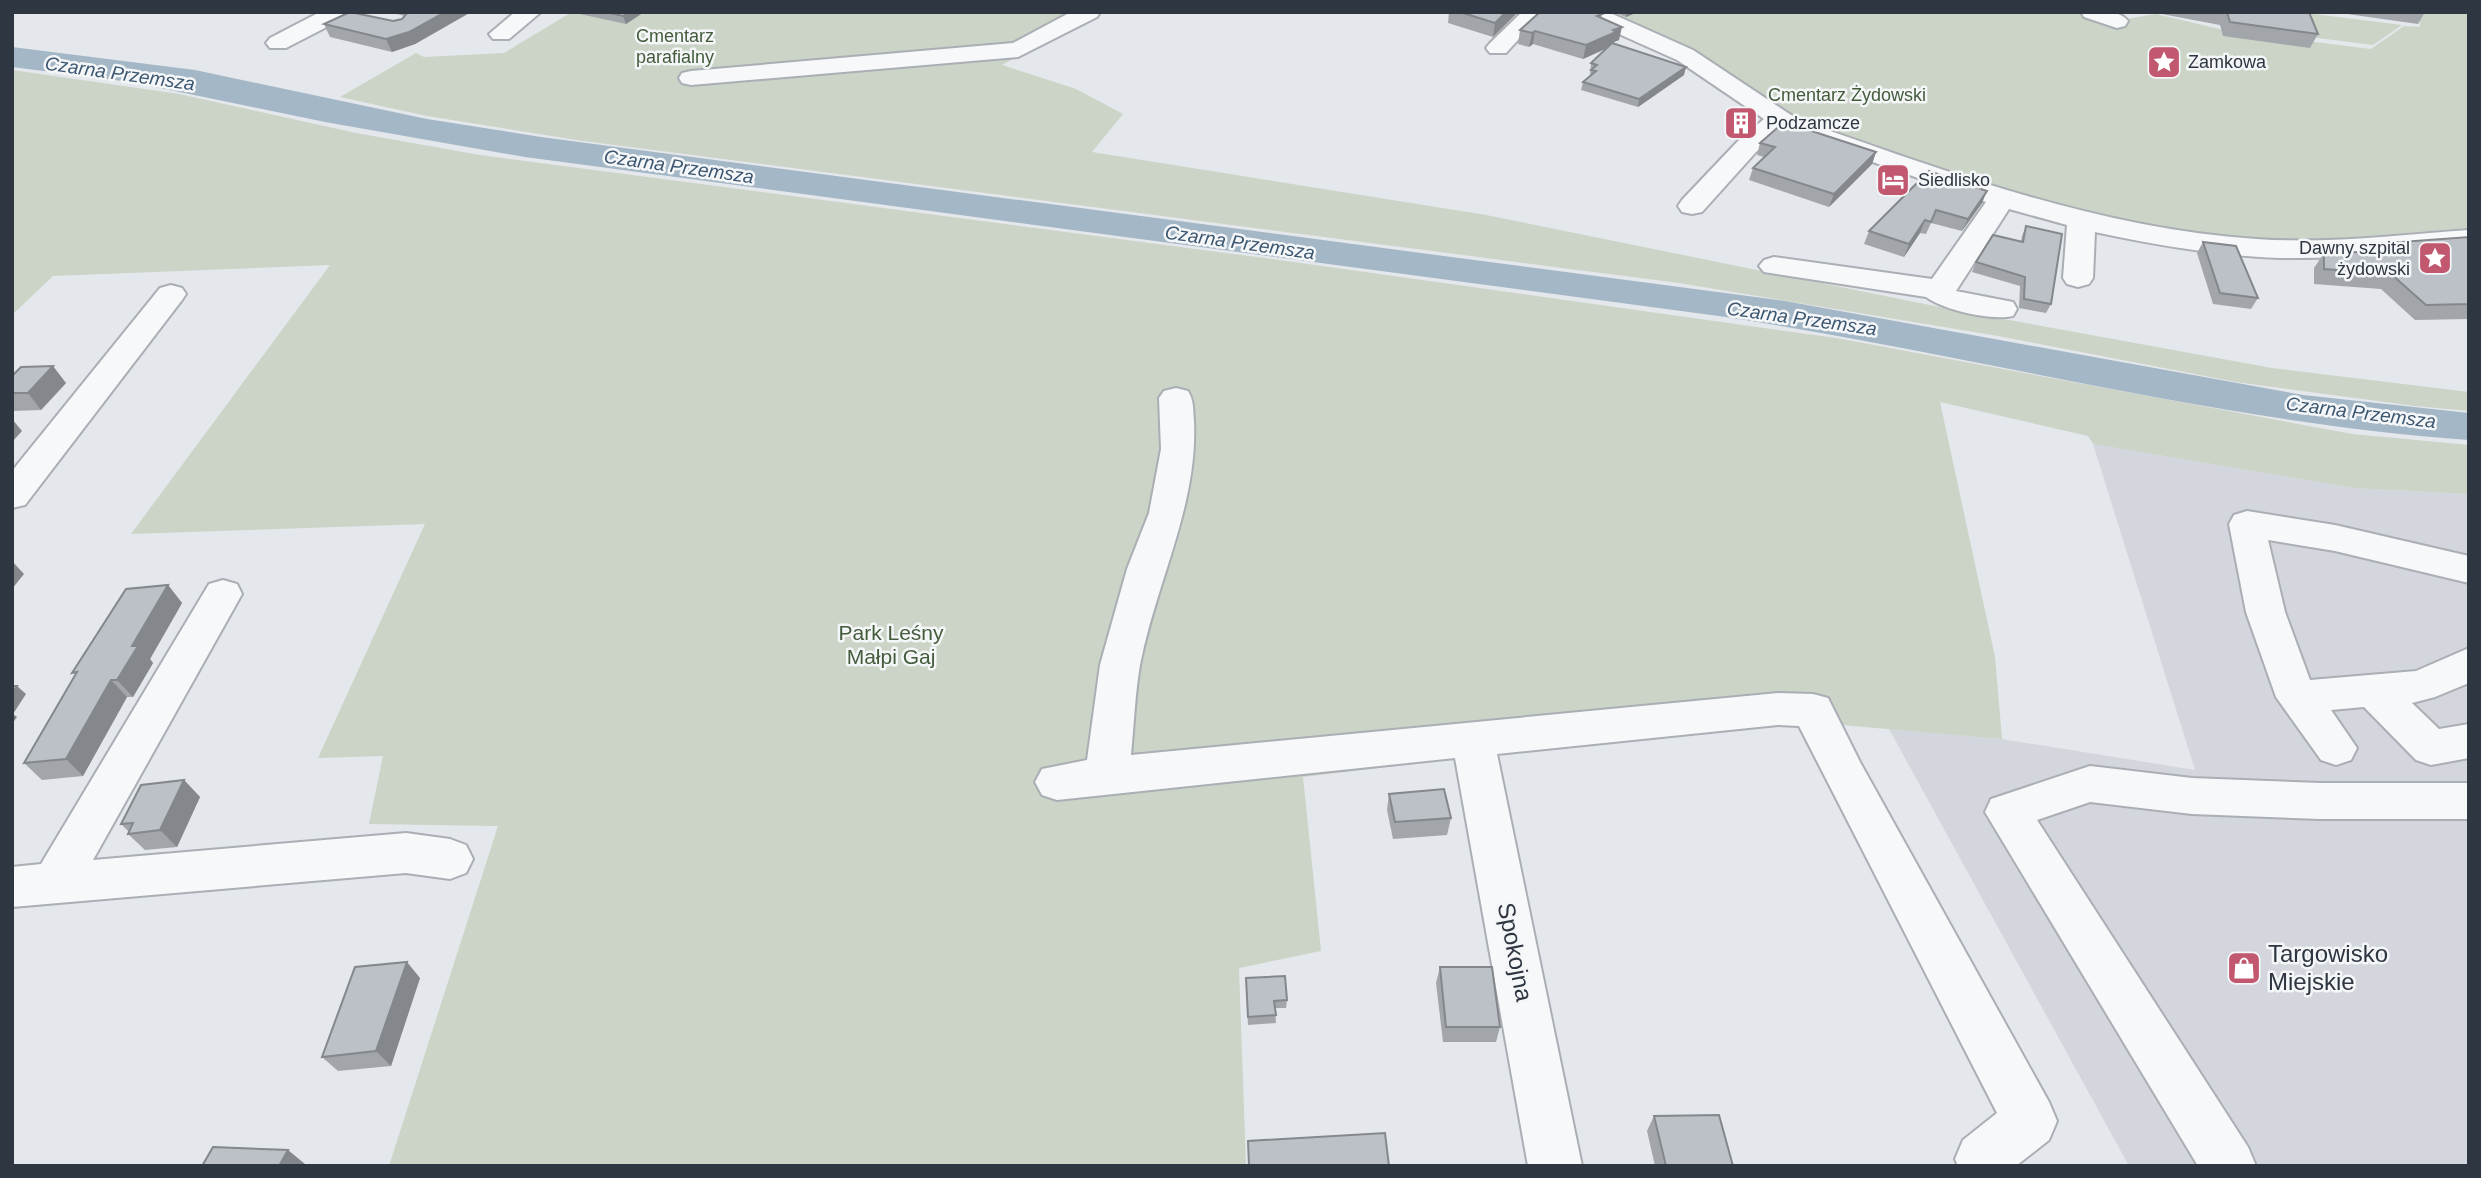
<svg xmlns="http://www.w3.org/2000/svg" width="2481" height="1178" viewBox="0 0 2481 1178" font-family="Arial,sans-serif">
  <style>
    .built { fill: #d3d6dc }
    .green { fill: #cbd4c6 }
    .water { fill: #a4b7c6 }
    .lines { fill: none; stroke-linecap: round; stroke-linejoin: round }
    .minor-casing { stroke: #aaaeb5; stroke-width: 4 }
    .minor { fill: #f7f8f9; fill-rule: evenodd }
    .wall { fill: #a2a6ab }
    .shaded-wall { fill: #84878b }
    .building { fill: #bcc1c7; stroke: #84878b; stroke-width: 2 }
    .labels { text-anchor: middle; stroke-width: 5; stroke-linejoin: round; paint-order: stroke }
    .far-park-label { font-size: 18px; fill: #445c3c; stroke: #f4f6f8 }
    .far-poi-label { font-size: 18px; fill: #2e3641; stroke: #f4f6f8; text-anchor: start }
    .far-water-label { font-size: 19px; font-style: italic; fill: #3c5771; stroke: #f4f6f8 }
    .park-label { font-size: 21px; fill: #445c3c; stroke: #f4f6f8 }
    .near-street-label { font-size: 24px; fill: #2e3641; stroke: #f4f6f8 }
    .near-poi-label { font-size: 24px; fill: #2e3641; stroke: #f4f6f8; text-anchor: start }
  </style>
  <rect width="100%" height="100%" fill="#e4e7eb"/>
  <!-- built -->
  <path class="built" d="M2093,444L2355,488L2469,494V1166H2129L1889,729L2002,739L2195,770Z"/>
  <!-- green -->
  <g class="green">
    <path d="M572,12H1099L1002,65L1076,89L1123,114L1092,152L1486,215L1949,309L2272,368L2469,392V411L2415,406L2236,382L1998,336L1679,283L576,140L427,116L340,97L416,53L424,57L504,53Z"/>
    <path d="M1601,12H2094L2121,20L2156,14L2232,32L2371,49L2404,26L2420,27L2419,12H2469V228L2280,243L2140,229L1998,189L1821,130L1792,115L1692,48Z"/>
    <path d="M2298,12L2402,25L2373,45L2270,32Z"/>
    <path d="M12,70L179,94L356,133L480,155L1279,260L1836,338L2352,434L2469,445V494L2355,488L2093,444L2088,436L1940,402L1995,657L2002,739L1784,720L1303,777L1321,951L1239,968L1246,1166H389L498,826L369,824L383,756L318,758L425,524L131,534L330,265L53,276L12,315Z"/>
  </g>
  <!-- water -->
  <path class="water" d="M12,47L195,70L427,119L541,137L1785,301L2303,395L2469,413V440C2218,422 1974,355 1726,317L525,157L325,122L131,82L12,67Z"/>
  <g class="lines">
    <!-- minor casing -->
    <g class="minor-casing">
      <g id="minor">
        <path d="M320,12H349L346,17L286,48H270L266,43L270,38Z"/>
        <path d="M515,12H541L509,39H493L489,34Z"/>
        <path d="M1071,12H1100L1097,17L1018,57L691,85L682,83L679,78L682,73L691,71L1013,43Z"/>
        <path d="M1522,12H1549L1530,27L1506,53H1490L1486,48L1490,43Z"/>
        <path d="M1578,12H1608L1693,50L1791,115L1813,125C1957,175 2102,229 2256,239C2327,244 2398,235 2469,230V248C2406,252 2344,259 2281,258C2218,256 2156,245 2095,232L2093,278L2089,284L2078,287L2067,284L2063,278L2067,225L2009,209L1956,291L2013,302L2017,309L2013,316C1991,321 1944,310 1926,297L1764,272L1759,266L1764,260L1774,257L1932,279L1986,202L1782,130L1756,152L1702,212L1692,214L1682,212L1678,206L1682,200L1738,141L1764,119L1677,60L1581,17Z"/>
        <path d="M2081,12C2096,12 2118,8 2128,21L2125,26L2117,28L2084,17Z"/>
        <path d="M171,285L182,288L186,294L182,300L25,505L12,508V471L160,288Z"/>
        <path d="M1176,388L1188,391C1194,400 1193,410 1194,421C1198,506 1156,582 1140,665C1135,694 1134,725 1131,755L1778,693L1813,694L1828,698L1860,762L2049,1102L2057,1121L2049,1140L2016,1166H1958L1955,1159L1963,1140L1997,1113L1799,726L1778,725L1497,754L1582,1166H1528L1455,758L1057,800L1042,795L1035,782L1042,769L1087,760L1100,665L1127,569L1149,513L1161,449L1159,398L1164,391Z"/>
        <path d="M2247,511L2335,525L2469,556V583L2335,551L2268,540L2285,612L2310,680L2416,671L2469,648V683L2435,697L2412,703L2439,729L2469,724V758L2431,765L2416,760L2364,707L2331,710L2357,748L2351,760L2336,765L2321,760L2276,697L2246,612L2229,524L2234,515Z"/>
        <path d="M223,580L237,584L242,594L93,860L406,833L450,839L466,845L473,859L466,873L450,879L406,873L12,907V867L41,864L209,584Z"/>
        <path d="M2090,766L2192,778L2320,783H2469V819H2320L2192,814L2090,802L2037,820L2248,1147L2256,1166H2198L1985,812L1991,799Z"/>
      </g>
    </g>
    <!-- minor -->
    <use href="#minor" class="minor"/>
  </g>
  <!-- wall -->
  <g class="wall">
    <path d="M388,12H471L415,44L392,52L330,37L324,24L393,21L402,19L405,16Z"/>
    <path d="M580,12H644L626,24L580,14Z"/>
    <path d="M1449,12H1518L1493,37L1448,23Z"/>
    <path d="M1615,12H1638L1626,17Z"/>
    <path d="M2151,12H2309L2318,34L2310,48L2223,36L2220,25Z"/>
    <path d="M2333,12H2425L2418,24Z"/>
    <path d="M1602,14L1601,18L1619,40L1614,42V44L1684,75L1638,107L1581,90L1583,82L1590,76L1591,63L1607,48L1583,59L1533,44L1529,47L1518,44L1520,30Z"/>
    <path d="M1760,143L1876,152L1872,164L1829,207L1749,180L1753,168L1764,157L1757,155Z"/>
    <path d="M1929,171L1982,203L1962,231L1931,223L1926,234L1920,233L1904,257L1864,244L1869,231Z"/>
    <path d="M2026,226L2051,304L2046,313L2019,308L2020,286L1972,272L1976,262L2021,242L2022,236Z"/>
    <path d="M2469,237V319L2415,320L2381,289L2314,284V268L2324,253L2381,251L2387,243Z"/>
    <path d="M2203,242L2258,298L2251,309L2213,304L2197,253Z"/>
    <path d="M12,376L66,383L41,410L12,411Z"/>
    <path d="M168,585L182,603L150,659L153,663L133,697H127L83,776L42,780L24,763L75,676Z"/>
    <path d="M184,780L200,797L177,847L145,850L128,834L129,832L121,824Z"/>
    <path d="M1389,794L1451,818L1447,835L1393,839L1387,810Z"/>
    <path d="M1440,967L1500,1027L1496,1042H1443L1436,983Z"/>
    <path d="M420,978L391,1066L338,1071L322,1057Z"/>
    <path d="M1246,986L1287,1000L1286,1008H1275L1276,1023L1248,1025Z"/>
    <path d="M1654,1116L1733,1166H1655L1647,1131Z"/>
  </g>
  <!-- shaded-wall -->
  <g class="shaded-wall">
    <path d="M445,12H471L415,44L392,52L386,39Z"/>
    <path d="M629,12H644L626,24L623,16Z"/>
    <path d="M1506,12H1518L1493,37L1495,23Z"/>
    <path d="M1627,12H1638L1626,17Z"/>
    <path d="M1622,27L1619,40L1614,42V45L1583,59L1586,45Z"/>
    <path d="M1535,31L1533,44L1529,47L1532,33Z"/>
    <path d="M1686,67L1684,75L1638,107L1639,99Z"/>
    <path d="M1876,152L1872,164L1829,207L1834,194Z"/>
    <path d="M1987,191L1982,203L1962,231L1968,219Z"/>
    <path d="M1925,220L1920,233L1904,257L1909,244Z"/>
    <path d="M53,366L66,383L41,410L28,393Z"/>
    <path d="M12,419L22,431L12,442Z"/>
    <path d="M12,561L24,574L12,589Z"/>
    <path d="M168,585L182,603L150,659L153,663L133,697L117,680L132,646Z"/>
    <path d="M111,680L127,697L83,776L66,759Z"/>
    <path d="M17,686L26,694L13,714L17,717L12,724V693Z"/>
    <path d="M184,780L200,797L177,847L160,830Z"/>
    <path d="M407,962L420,978L391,1066L376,1051Z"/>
    <path d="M288,1150L305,1164L304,1166H279Z"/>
  </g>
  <!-- building -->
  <g class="building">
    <path d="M350,12L393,21L402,19L408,12H445L409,32L386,39L324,24Z"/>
    <path d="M605,12H629L623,16Z"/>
    <path d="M1460,12H1506L1495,23Z"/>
    <path d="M1540,12H1597L1602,14L1597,16L1622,27L1613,30L1616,32L1586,45L1535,31L1532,33L1520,30Z"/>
    <path d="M2227,12H2309L2318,34L2230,22Z"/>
    <path d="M1612,43L1686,67L1639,99L1583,82L1596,71L1591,70L1597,65L1591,63Z"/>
    <path d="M1784,122L1876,152L1834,194L1753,168L1775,147L1760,143Z"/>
    <path d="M1929,171L1987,191L1968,219L1936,210L1931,222L1925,220L1909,244L1869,231Z"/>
    <path d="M2026,226L2062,234L2051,304L2024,299L2025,277L1976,262L1993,235L2023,242Z"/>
    <path d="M2469,237V304L2426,305L2391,274L2324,269V253L2398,251L2387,243Z"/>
    <path d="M2203,242L2236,246L2258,298L2220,293Z"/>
    <path d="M53,366L28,393H12V376L21,367Z"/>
    <path d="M168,585L132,646H138L117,680H111L66,759L24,763L77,672L72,673L126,589Z"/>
    <path d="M12,686H17L12,693Z"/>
    <path d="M184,780L160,830L128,834L133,823L121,824L141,785Z"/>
    <path d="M1444,789L1451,818L1395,822L1389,794Z"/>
    <path d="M407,962L376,1051L322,1057L355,967Z"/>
    <path d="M1440,967H1492L1500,1027H1446Z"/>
    <path d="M1285,976L1287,1000L1274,1001L1276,1015L1248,1017L1246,978Z"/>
    <path d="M1719,1115L1733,1166H1666L1654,1116Z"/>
    <path d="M1385,1133L1389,1166H1249L1248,1141Z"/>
    <path d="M213,1147L288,1150L279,1166H202Z"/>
  </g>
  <!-- icons -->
  <defs>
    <g id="sight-square" transform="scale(1.75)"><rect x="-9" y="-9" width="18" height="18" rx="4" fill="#c1586f" stroke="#f4f6f8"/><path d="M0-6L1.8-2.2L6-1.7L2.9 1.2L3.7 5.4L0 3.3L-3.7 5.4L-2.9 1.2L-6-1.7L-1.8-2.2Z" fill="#fff"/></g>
    <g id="building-square" transform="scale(1.75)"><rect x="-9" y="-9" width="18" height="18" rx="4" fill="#c1586f" stroke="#f4f6f8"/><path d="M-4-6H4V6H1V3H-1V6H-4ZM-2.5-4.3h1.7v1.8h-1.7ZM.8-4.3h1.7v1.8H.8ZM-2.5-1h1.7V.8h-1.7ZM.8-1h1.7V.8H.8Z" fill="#fff"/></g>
    <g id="hotel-square" transform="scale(1.75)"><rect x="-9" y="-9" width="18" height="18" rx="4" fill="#c1586f" stroke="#f4f6f8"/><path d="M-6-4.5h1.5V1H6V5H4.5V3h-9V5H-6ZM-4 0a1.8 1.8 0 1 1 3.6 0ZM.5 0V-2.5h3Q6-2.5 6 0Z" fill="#fff"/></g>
    <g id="shop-square" transform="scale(1.75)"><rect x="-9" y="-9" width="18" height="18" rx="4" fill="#c1586f" stroke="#f4f6f8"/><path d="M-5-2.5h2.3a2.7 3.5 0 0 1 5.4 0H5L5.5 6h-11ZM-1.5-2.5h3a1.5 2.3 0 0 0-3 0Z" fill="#fff"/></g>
  </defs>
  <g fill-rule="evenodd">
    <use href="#sight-square" x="2164" y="62"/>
    <use href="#building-square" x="1741" y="123"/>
    <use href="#hotel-square" x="1893" y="180"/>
    <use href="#sight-square" x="2435" y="258"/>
    <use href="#shop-square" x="2244" y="968"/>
  </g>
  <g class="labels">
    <!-- far-park labels -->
    <g class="far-park-label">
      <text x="675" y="42">Cmentarz<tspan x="675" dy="21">parafialny</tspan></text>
      <text x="1847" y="101">Cmentarz Żydowski</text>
    </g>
    <!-- far-poi labels -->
    <g class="far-poi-label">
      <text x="2188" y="68">Zamkowa</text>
      <text x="1766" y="129">Podzamcze</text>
      <text x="1918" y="186">Siedlisko</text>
      <text x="2410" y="254" text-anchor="end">Dawny szpital<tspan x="2410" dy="21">żydowski</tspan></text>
    </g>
    <!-- far-water labels -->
    <g class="far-water-label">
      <text transform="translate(120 73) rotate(8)" y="7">Czarna Przemsza</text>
      <text transform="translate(679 166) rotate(8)" y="7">Czarna Przemsza</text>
      <text transform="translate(1240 242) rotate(8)" y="7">Czarna Przemsza</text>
      <text transform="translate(1802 318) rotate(8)" y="7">Czarna Przemsza</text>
      <text transform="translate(2361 412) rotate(7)" y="7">Czarna Przemsza</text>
    </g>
    <!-- park labels -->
    <g class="park-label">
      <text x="891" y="640">Park Leśny<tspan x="891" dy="24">Małpi Gaj</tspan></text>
    </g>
    <!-- near-street labels -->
    <g class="near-street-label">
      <text transform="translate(1515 952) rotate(79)" y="8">Spokojna</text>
    </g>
    <!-- near-poi labels -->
    <g class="near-poi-label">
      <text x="2268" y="962">Targowisko<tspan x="2268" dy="28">Miejskie</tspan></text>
    </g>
  </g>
  <!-- border -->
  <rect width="2481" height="1178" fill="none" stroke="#2e3641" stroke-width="28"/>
</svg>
